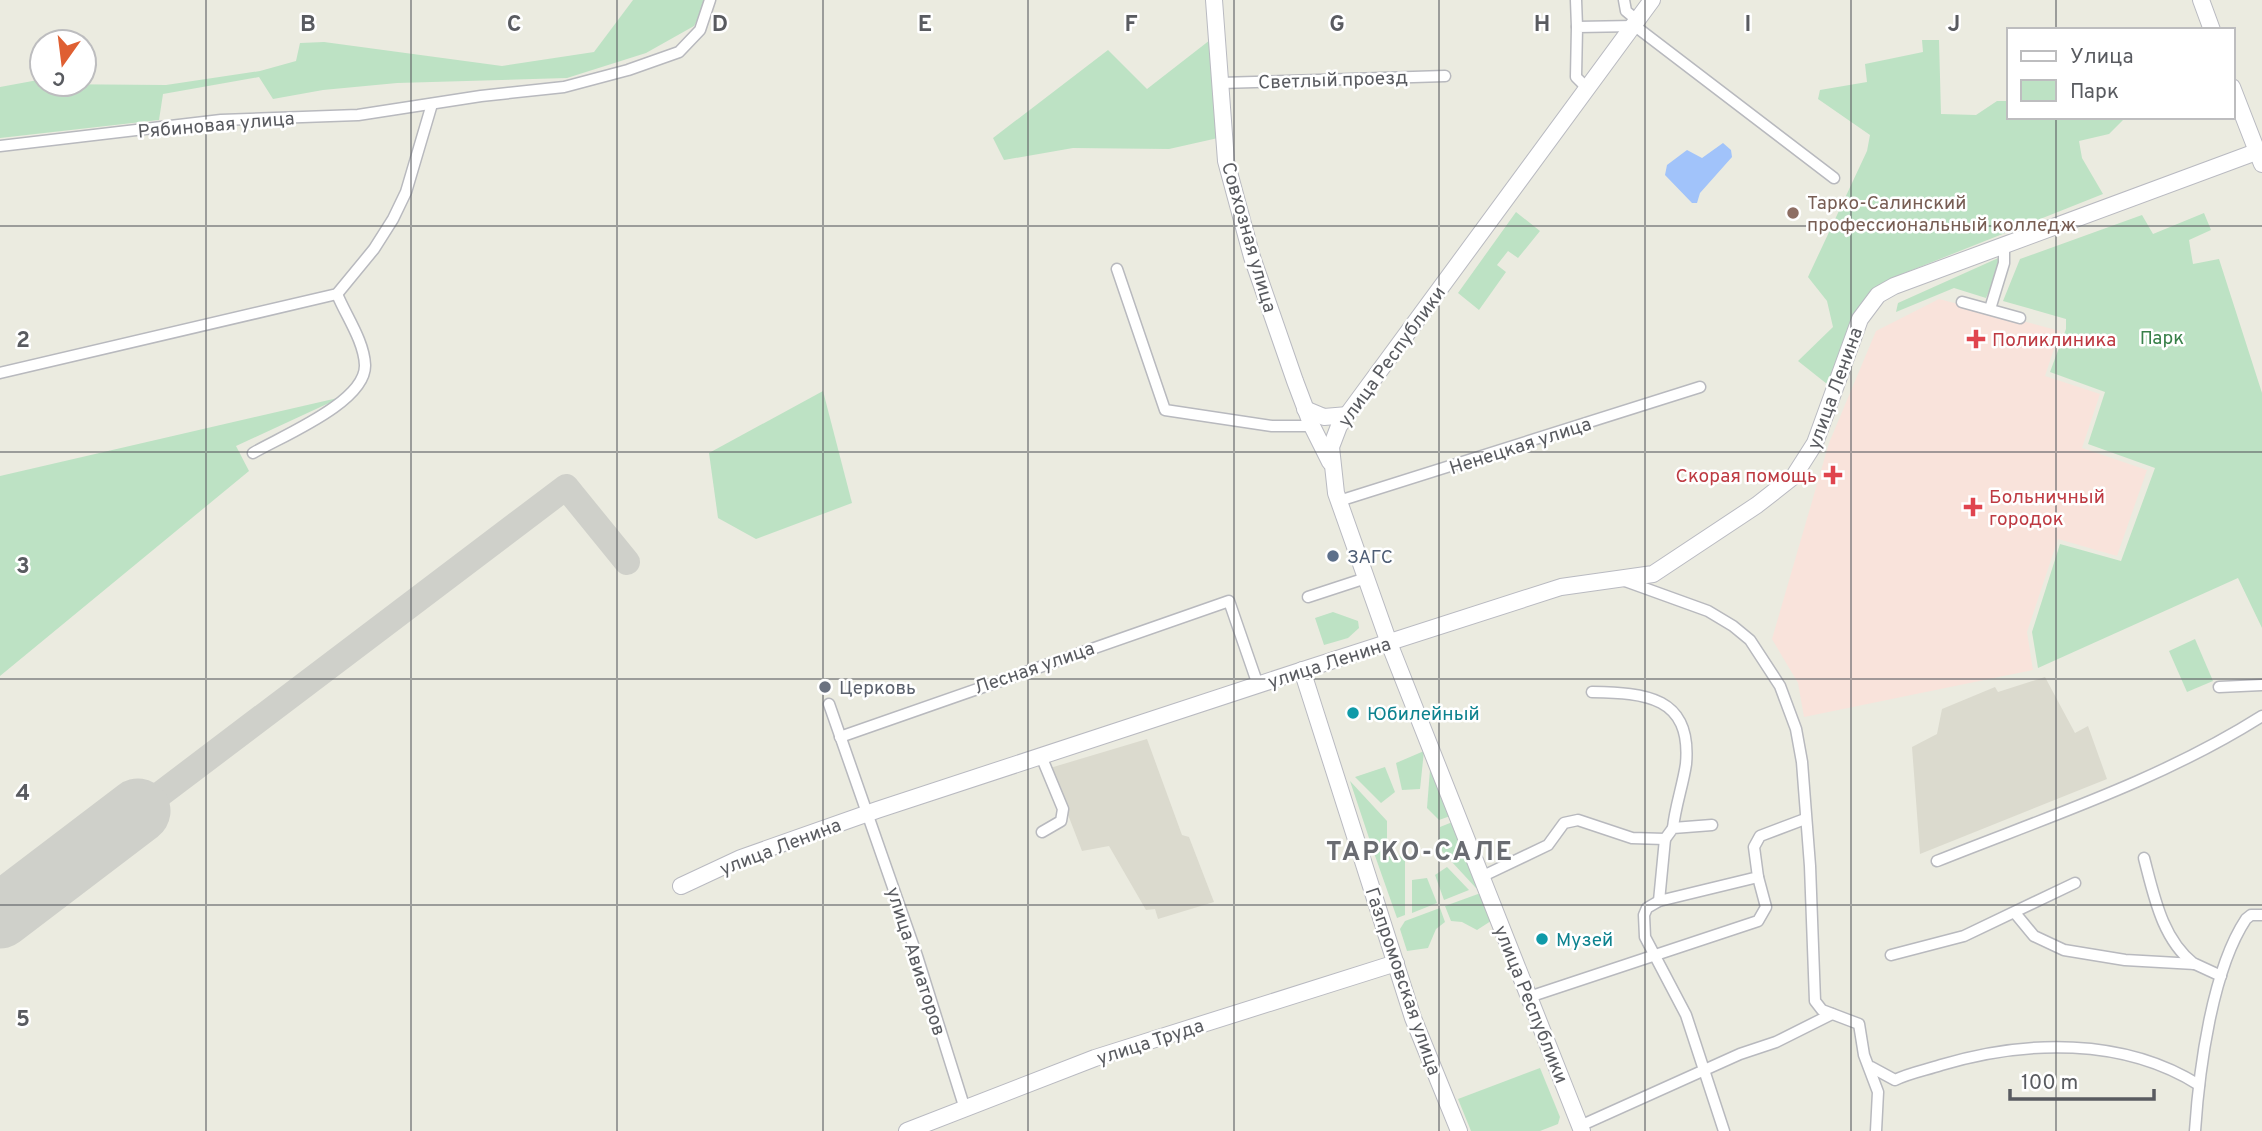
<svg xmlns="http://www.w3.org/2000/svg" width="2262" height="1131" viewBox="0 0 2262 1131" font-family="Overpass,sans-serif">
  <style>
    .education { fill: #dbdace }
    .medical { fill: #f9e3db }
    .green { fill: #bde2c4 }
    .water { fill: #a1c3fa }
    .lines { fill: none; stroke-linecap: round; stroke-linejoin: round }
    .taxiway { stroke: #cfd0ca; stroke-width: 26 }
    .runway { stroke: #cfd0ca; stroke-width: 65 }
    .street-casing { stroke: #b8b9be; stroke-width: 13 }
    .secondary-casing { stroke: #b9bac1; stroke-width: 18 }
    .street { stroke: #fff; stroke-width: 10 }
    .secondary { stroke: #fff; stroke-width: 16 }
    .grid { fill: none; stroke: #595b60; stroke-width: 2; stroke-opacity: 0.55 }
    .education-dot { fill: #8d6e63; stroke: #fff; stroke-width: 2.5 }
    .health-dot { fill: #e0444e; stroke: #fff; stroke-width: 2.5 }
    .service-dot { fill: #5c6f8a; stroke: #fff; stroke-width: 2.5 }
    .worship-dot { fill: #6b7280; stroke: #fff; stroke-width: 2.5 }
    .culture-dot { fill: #0f9aa8; stroke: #fff; stroke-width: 2.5 }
    .labels { text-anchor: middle; stroke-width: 5; stroke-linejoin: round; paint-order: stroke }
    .street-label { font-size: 19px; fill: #595b60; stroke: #fff }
    .education-label { font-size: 19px; fill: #785e54; stroke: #fff; text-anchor: start }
    .park-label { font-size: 19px; fill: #388049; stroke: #fff }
    .health-label { font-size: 19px; fill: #be3a42; stroke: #fff; text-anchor: start }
    .service-label { font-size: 19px; fill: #4e5e75; stroke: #fff; text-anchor: start }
    .worship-label { font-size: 19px; fill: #5b616d; stroke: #fff; text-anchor: start }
    .culture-label { font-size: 19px; fill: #0d838f; stroke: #fff; text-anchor: start }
    .district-label { font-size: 26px; font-weight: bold; letter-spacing: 2px; fill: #6a6c72; stroke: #fff }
    .grid-label { font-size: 23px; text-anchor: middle; font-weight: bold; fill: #595b60; stroke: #fff; stroke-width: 5; stroke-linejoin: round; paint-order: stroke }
  </style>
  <rect width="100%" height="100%" fill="#ebebe0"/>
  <!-- education -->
  <g class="education">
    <path d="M2045,677L2075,733L2088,726L2107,779L1920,854L1912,747L1937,734L1942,709L1995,687L1998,692Z"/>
    <path d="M1147,739L1182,835L1189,837L1214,902L1158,919L1155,909L1146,910L1109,846L1082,851L1050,768Z"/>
  </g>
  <!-- medical -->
  <path class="medical" d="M1939,299L2060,331L2045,376L2100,394L2082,448L2147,470L2117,556L2058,539L2027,632L2033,670L1804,717L1798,683L1772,639L1829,443L1876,331Z"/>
  <!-- green -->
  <g class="green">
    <path d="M633,0H708L694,26L646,53L567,78L397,83L323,90L273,99L259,77L163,94L159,120L0,138V87L38,80L42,84L166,85L260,71L296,61L300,43L324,42L502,66L594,52Z"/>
    <path d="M1210,40L1218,138L1169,149L1073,148L1004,160L993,138L1108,50L1147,89Z"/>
    <path d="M1922,40H1939L1941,114L1976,115L1997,101H2008V117H2121L2123,120L2109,134L2079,141L2082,158L2103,194L1892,278L1851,321L1832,388L1798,361L1833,327L1827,301L1808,277L1867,151L1870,135L1818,99L1820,90L1867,82L1865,64L1923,52Z"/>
    <path d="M1516,212L1540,231L1518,258L1508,251L1497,265L1506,272L1479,310L1458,293Z"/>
    <path d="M2204,213L2211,230L2189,240L2193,264L2219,259L2262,393V628L2238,578L2038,668L2032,632L2060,544L2121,561L2155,468L2088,444L2105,392L2050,372L2066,329V319L2003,301L2020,259L2142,215L2153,234Z"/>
    <path d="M2005,255L1986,298L1954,288L1896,312L1898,303Z"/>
    <path d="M823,391L852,503L756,539L718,518L709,453Z"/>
    <path d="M342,397L236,446L249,471L0,676V476Z"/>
    <path d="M1333,612L1358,621L1359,628L1348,638L1324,645L1315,618Z"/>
    <path d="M2195,639L2213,681L2187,692L2169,651Z"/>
    <path d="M1424,751L1420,789L1402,790L1396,763Z"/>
    <path d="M1431,757L1453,815L1439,820L1427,808Z"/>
    <path d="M1385,767L1395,792L1381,803L1355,777Z"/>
    <path d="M1350,781L1387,821V840L1372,847Z"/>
    <path d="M1455,821L1480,886L1476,888L1439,848L1440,827Z"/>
    <path d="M1390,848L1405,860V915L1397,918L1374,853Z"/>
    <path d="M1447,867L1469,890L1444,900L1435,875Z"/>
    <path d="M1427,878L1437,903L1412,913V880Z"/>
    <path d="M1478,894L1486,896L1494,919L1477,930L1462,922L1451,921L1445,906Z"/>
    <path d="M1440,908L1445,922L1436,929L1428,948L1407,951L1400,929L1405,921Z"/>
    <path d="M1540,1068L1560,1117L1558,1124L1540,1131H1471L1458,1099Z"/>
  </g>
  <!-- water -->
  <path class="water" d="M1723,143L1731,150L1732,157L1700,193L1697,203H1692L1665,175L1667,165L1687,150L1702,158Z"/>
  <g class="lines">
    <!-- taxiway -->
    <path class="taxiway" d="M138,811L566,487L627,562"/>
    <!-- runway -->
    <path class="runway" d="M0,916L138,811"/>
    <!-- street casing -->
    <g class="street-casing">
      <g id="street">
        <path d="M1576,0L1577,27"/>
        <path d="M1624,0L1626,11L1638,21"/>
        <path d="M1220,83L1445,76"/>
        <path d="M1587,88L1576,77L1577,27L1635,26L1834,178"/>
        <path d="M0,146L221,120L358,115L481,96L564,87L628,70L679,52L700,30L710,0"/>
        <path d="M1117,269L1165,410L1272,426H1312"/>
        <path d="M1962,302L2020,318"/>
        <path d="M1990,309L2004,263V245"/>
        <path d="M0,373L337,294L374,249L393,219L406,192L432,104"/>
        <path d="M253,453C282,436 366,402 365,365C364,341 346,316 337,294"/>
        <path d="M1339,501L1700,387"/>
        <path d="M1625,581L1708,611L1733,626L1750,640L1780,686L1796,729L1802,762L1810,866L1815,1001L1822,1010L1859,1024L1864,1055L1878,1092L1876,1131"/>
        <path d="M1308,597L1366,578"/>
        <path d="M2219,687L2262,685"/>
        <path d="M1592,692C1645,693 1692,696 1686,764C1683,785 1675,807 1673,828"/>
        <path d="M829,704L917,956L965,1109"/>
        <path d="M840,737L1229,601L1258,685"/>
        <path d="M1041,756L1063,809L1061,821L1042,832"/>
        <path d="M1665,839L1659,901L1758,877L1754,847L1760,836L1805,819"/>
        <path d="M2144,858C2154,896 2162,939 2194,964"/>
        <path d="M1937,861C2047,817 2161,780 2262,716"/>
        <path d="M1481,877L1548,845L1564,823L1578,820L1632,838L1665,839L1673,828L1712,825"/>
        <path d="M1659,901L1647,908L1644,915L1645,937L1686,1015L1724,1131"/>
        <path d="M2015,913L2034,936L2064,950L2125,960L2195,964L2221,976"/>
        <path d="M1891,955L1964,936L2075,883"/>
        <path d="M1529,997L1758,921L1766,907L1758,877"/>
        <path d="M1871,1067L1895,1080C1909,1073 1926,1070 1941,1065C2025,1040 2123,1037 2199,1085"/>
        <path d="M1580,1126L1740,1054L1776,1042L1832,1014"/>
        <path d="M2195,1131C2199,1070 2212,970 2246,919L2251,915H2262"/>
      </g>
    </g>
    <!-- secondary casing -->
    <g class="secondary-casing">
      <g id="secondary">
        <path d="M1214,0L1226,161L1252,257L1295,381L1312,426L1330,462"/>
        <path d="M2201,0L2212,30"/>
        <path d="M2232,87L2262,164"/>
        <path d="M1305,409L1324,417L1348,415"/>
        <path d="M1302,670L1413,1018L1459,1131"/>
        <path d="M681,886L741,858L877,810L1309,668L1561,587L1653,574L1757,505L1794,476L1815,443L1860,319L1878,295L1894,286L2256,152"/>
        <path d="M907,1131L1095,1058L1396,963"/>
        <path d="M1582,1131L1389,643L1336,493L1331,447L1339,426L1652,0"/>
      </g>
    </g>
    <!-- street -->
    <use href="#street" class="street"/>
    <!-- secondary -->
    <use href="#secondary" class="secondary"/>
  </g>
  <!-- grid -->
  <path class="grid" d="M206,0V1131M411,0V1131M617,0V1131M823,0V1131M1028,0V1131M1234,0V1131M1439,0V1131M1645,0V1131M1851,0V1131M2056,0V30M2056,117V1131M0,226H2262M0,452H2262M0,679H2262M0,905H2262"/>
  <!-- markers -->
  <circle class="education-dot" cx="1793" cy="213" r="7"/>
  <g class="health-dot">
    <path d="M1972.5 328.5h7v7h7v7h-7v7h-7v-7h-7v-7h7z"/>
    <path d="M1829.5 464.5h7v7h7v7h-7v7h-7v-7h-7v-7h7z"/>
    <path d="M1969.5 496.5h7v7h7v7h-7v7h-7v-7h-7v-7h7z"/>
  </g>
  <circle class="service-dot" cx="1333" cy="556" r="7"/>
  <circle class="worship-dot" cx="825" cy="687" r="7"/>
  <g class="culture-dot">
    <circle cx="1353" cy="713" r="7"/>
    <circle cx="1542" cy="939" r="7"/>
  </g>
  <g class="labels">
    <!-- street labels -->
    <g class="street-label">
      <text transform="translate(1333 79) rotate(-2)" y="7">Светлый проезд</text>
      <text transform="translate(216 124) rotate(-5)" y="7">Рябиновая улица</text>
      <text transform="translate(1250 237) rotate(74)" y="7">Совхозная улица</text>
      <text transform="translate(1391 356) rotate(-54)" y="7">улица Республики</text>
      <text transform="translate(1834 388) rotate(-70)" y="7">улица Ленина</text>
      <text transform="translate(1520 445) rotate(-18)" y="7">Ненецкая улица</text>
      <text transform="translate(1329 662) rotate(-18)" y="7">улица Ленина</text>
      <text transform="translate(1034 667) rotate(-19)" y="7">Лесная улица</text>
      <text transform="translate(780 846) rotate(-21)" y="7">улица Ленина</text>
      <text transform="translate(917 961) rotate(72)" y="7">улица Авиаторов</text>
      <text transform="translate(1404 981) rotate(71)" y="7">Газпромовская улица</text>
      <text transform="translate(1532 1004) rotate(68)" y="7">улица Республики</text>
      <text transform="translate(1150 1041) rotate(-18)" y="7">улица Труда</text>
    </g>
    <!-- education labels -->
    <g class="education-label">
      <text x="1807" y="209">Тарко-Салинский<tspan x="1807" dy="22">профессиональный колледж</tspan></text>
    </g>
    <!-- park labels -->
    <g class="park-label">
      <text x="2162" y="344">Парк</text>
    </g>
    <!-- health labels -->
    <g class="health-label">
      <text x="1992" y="346">Поликлиника</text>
      <text x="1817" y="482" text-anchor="end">Скорая помощь</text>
      <text x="1989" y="503">Больничный<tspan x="1989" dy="22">городок</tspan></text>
    </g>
    <!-- service labels -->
    <g class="service-label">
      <text x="1347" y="563">ЗАГС</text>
    </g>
    <!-- worship labels -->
    <g class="worship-label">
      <text x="839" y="694">Церковь</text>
    </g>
    <!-- culture labels -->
    <g class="culture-label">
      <text x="1367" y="720">Юбилейный</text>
      <text x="1556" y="946">Музей</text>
    </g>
    <!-- district labels -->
    <g class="district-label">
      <text x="1420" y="860">ТАРКО-САЛЕ</text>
    </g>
  </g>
  <g class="grid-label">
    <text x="308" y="31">B</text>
    <text x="514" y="31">C</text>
    <text x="720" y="31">D</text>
    <text x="925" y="31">E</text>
    <text x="1131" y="31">F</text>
    <text x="1337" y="31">G</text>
    <text x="1542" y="31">H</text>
    <text x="1748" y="31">I</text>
    <text x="1954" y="31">J</text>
    <text x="23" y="347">2</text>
    <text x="23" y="573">3</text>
    <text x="23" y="800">4</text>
    <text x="23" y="1026">5</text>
  </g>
  <!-- legend -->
  <rect x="2007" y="28" width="228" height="91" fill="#ffffff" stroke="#bdbdbf" stroke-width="2"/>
  <rect x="2021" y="51" width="35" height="10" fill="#ffffff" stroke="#bdbdbf" stroke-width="2"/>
  <text x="2070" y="63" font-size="21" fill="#595b60">Улица</text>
  <rect x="2021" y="80" width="35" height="21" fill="#bde2c4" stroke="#bdbdbf" stroke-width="2"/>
  <text x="2070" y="98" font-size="21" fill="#595b60">Парк</text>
  <!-- north arrow -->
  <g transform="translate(63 63) rotate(194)"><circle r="33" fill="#ffffff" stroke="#bdbdbf" stroke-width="2"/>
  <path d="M0-5L12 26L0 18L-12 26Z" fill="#df5f32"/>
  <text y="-10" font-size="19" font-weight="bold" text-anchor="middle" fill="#595b60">С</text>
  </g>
  <!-- scale -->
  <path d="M2010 1089v10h144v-10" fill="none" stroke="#595b60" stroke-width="3.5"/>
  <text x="2021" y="1089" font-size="21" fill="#595b60" stroke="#ffffff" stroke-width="5" paint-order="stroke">100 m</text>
</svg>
